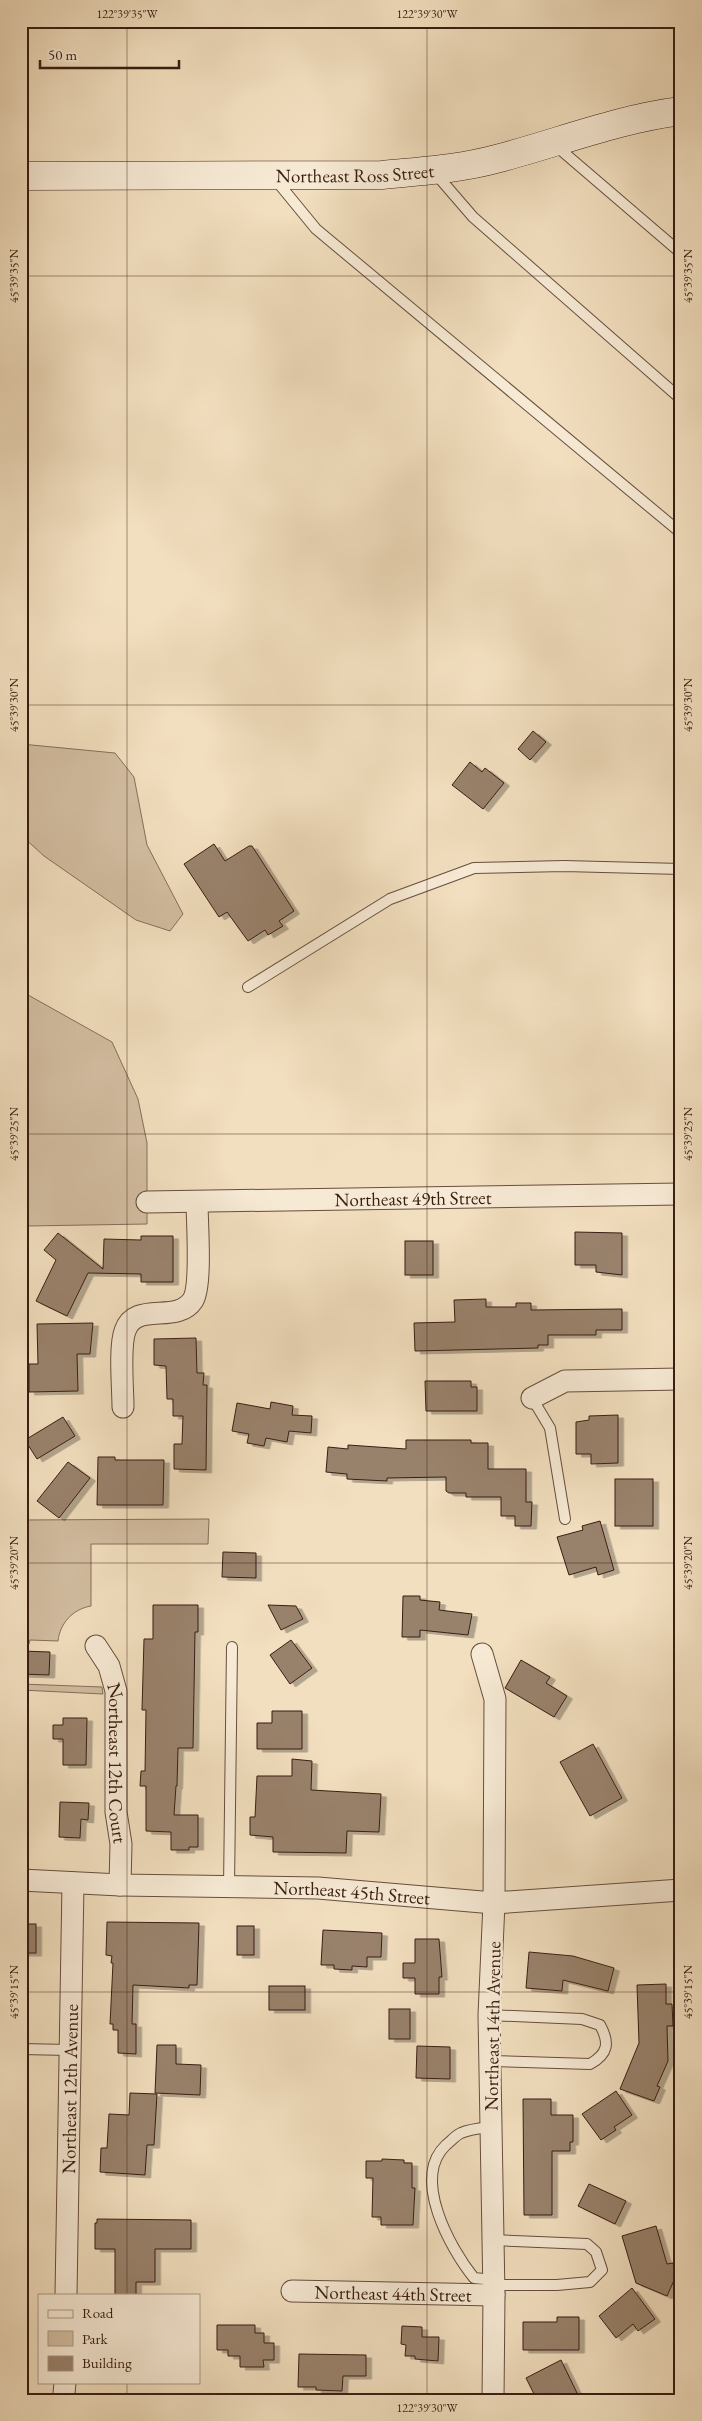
<svg xmlns="http://www.w3.org/2000/svg" width="702" height="2421" viewBox="0 0 702 2421" font-family="'EB Garamond',serif">
  <style>
    .green { fill: #d3bea2; stroke: #866e5a }
    .building { fill: #99826c; stroke: #391d12; filter: url(#shadow) }
    .lines { fill: none; stroke-linecap: round; stroke-linejoin: round }
    .lane-casing { stroke: #674e3d; stroke-width: 12 }
    .street-casing { stroke: #674e3d; stroke-width: 23 }
    .secondary-casing { stroke: #391d12; stroke-width: 29 }
    .lane { stroke: #f7ead5; stroke-width: 10 }
    .street { stroke: #f7ead5; stroke-width: 21 }
    .secondary { stroke: #f7ead5; stroke-width: 28 }
    .ticks { fill: none; stroke: #391d12; stroke-width: 1; stroke-opacity: 0.45 }
    .labels { text-anchor: middle; stroke-width: 5; stroke-linejoin: round; paint-order: stroke }
    .street-label { font-size: 19px; fill: #391d12; stroke: #f7ead5 }
    .neatline { fill: none; stroke: #391d12; stroke-width: 2 }
    .ticks-label { font-size: 12px; text-anchor: middle; fill: #391d12 }
  </style>
  <defs>
    <filter id="shadow"><feDropShadow dx="5.5" dy="3" stdDeviation="0" flood-color="#0004"/></filter>
  </defs>
  <rect width="100%" height="100%" fill="#f2dfbf"/>
  <filter id="stains"><feTurbulence type="fractalNoise" baseFrequency=".004" numOctaves="4"/><feColorMatrix values="0 0 0 0 .2 0 0 0 0 .09 0 0 0 0 .02 0 0 0 .5 -.17"/></filter>
  <radialGradient id="worn" r=".72"><stop offset=".6" stop-color="#630" stop-opacity="0"/><stop offset="1" stop-color="#630" stop-opacity=".3"/></radialGradient>
  <!-- green -->
  <g class="green">
    <path d="M21,744L115,753L134,777L147,845L183,914L170,931L136,920L44,856L21,835Z"/>
    <path d="M21,991L112,1042L138,1099L147,1143V1224L27,1226L21,1399Z"/>
    <path d="M209,1519L208,1544H91V1606C73,1609 60,1623 58,1641L30,1640L28,1647L21,1648V1520Z"/>
    <path d="M21,1684L102,1687L103,1694L21,1690Z"/>
  </g>
  <!-- building -->
  <g class="building">
    <path d="M533,731L546,742L530,760L518,749Z"/>
    <path d="M470,762L482,772L485,768L504,783L483,809L452,785Z"/>
    <path d="M214,844L225,861L249,846H252L294,911L279,921L283,926L268,935L265,930L248,941L227,912L219,917L184,864Z"/>
    <path d="M575,1232L622,1233V1275L596,1272V1265H575Z"/>
    <path d="M58,1233L103,1269L104,1239L141,1240V1236H173V1282H141V1274L88,1273L67,1316L36,1301L56,1260L44,1250Z"/>
    <rect x="405" y="1241" width="28" height="34"/>
    <path d="M486,1299V1307H516V1303H531V1310L622,1309V1330H596V1335H548V1345H538V1348L415,1351L414,1323L455,1322L454,1300Z"/>
    <path d="M93,1323L90,1354H77L78,1391L29,1392V1364H38L37,1324Z"/>
    <path d="M196,1338L197,1373H204L203,1385H207L206,1470L174,1469V1444H182L183,1416H173V1399H167L166,1366L154,1365V1339Z"/>
    <path d="M425,1381H471V1387H477V1411H426Z"/>
    <path d="M271,1402L293,1406L292,1415L312,1416L311,1433L289,1431L287,1442L266,1438L264,1446L247,1443L249,1434L232,1431L237,1403L270,1409Z"/>
    <path d="M618,1415V1463L591,1464V1454H576V1422L589,1420V1416Z"/>
    <path d="M63,1417L75,1436L37,1459L25,1440Z"/>
    <path d="M406,1440H471V1443H488V1469H526V1502H532L531,1526H515V1516H501V1497H466V1493H449L446,1491V1477L387,1478V1481L347,1479V1474L326,1472L328,1447L348,1449V1445L406,1449Z"/>
    <path d="M98,1457H115V1460H164L163,1505H97Z"/>
    <path d="M68,1462L90,1478L59,1518L37,1501Z"/>
    <rect x="615" y="1479" width="38" height="47"/>
    <path d="M600,1521L614,1570L598,1575L596,1567L569,1575L557,1537L583,1530L582,1526Z"/>
    <path d="M223,1552L256,1553V1578L222,1577Z"/>
    <path d="M403,1596H420V1600L440,1602L439,1610L472,1614L468,1635L420,1630V1637H402Z"/>
    <path d="M153,1605H198V1632H195L193,1748H178L177,1786H176L174,1815H198V1847H189V1850H171V1832L146,1831V1786H140L141,1771H145L146,1710H142L144,1639H153Z"/>
    <path d="M268,1605L296,1606L303,1619L281,1630Z"/>
    <path d="M291,1640L312,1668L290,1684L270,1655Z"/>
    <path d="M21,1651L50,1652L49,1675L21,1674Z"/>
    <path d="M521,1660L550,1677L546,1683L567,1696L554,1717L505,1688Z"/>
    <path d="M272,1711H302V1749H257V1723H272Z"/>
    <path d="M63,1718H87L86,1765H63V1739H53V1725H63Z"/>
    <path d="M593,1744L622,1798L590,1816L560,1762Z"/>
    <path d="M292,1759L312,1761L311,1790L381,1794L379,1832L347,1831L346,1853L273,1852V1837L250,1835V1817H255L257,1776H292Z"/>
    <path d="M60,1802L89,1803L88,1820L81,1819L80,1838L59,1837Z"/>
    <path d="M107,1922L199,1923L197,1985H189V1988L133,1985L132,2024H136V2054L118,2053V2030H113V2024H110L113,1963H111L112,1956L106,1955Z"/>
    <rect x="21" y="1924" width="15" height="29"/>
    <rect x="237" y="1926" width="17" height="29"/>
    <path d="M323,1930L382,1933L381,1957H367V1967L352,1966V1970L334,1969V1965H321Z"/>
    <path d="M415,1939H439L442,1977H439V1994H415V1978H403V1963H415Z"/>
    <path d="M529,1952L573,1956L614,1968L608,1991L563,1980L562,1991L526,1988Z"/>
    <path d="M666,1984V2004H672L673,2026H667L668,2061L657,2086L660,2087L654,2101L620,2089L639,2043L637,1985Z"/>
    <rect x="269" y="1986" width="36" height="24"/>
    <rect x="389" y="2009" width="21" height="30"/>
    <path d="M157,2045H176V2064L201,2065L200,2095L155,2093Z"/>
    <path d="M417,2046L450,2047V2079L416,2078Z"/>
    <path d="M616,2091L632,2115L614,2127L616,2130L601,2140L582,2114Z"/>
    <path d="M130,2093L157,2094L154,2145H147L145,2175L100,2172L101,2148H107L109,2114L129,2115Z"/>
    <path d="M523,2099H551V2115H573V2142H570V2151H552V2215H524Z"/>
    <path d="M382,2159L404,2160V2163H412V2188H415L413,2225H381V2217H372L373,2178H366V2161H382Z"/>
    <path d="M589,2184L626,2201L615,2224L578,2206Z"/>
    <path d="M97,2219L191,2220V2249H155V2282H136V2295H115V2249H95V2223H97Z"/>
    <path d="M656,2226L667,2264L673,2263L676,2276L667,2296L636,2283L622,2236Z"/>
    <path d="M632,2288L655,2319L638,2331L633,2324L616,2338L599,2316Z"/>
    <path d="M557,2317H579V2350H523V2322H557Z"/>
    <path d="M217,2325H255V2333H264V2343H274V2360H263L264,2367H240V2356H228V2350H217Z"/>
    <path d="M402,2326L422,2327V2337H439L438,2361L415,2359V2356H405L406,2345L401,2344Z"/>
    <path d="M299,2354L366,2355V2376H343L342,2391L316,2390V2387H298Z"/>
    <path d="M561,2360L577,2393L564,2400H542L539,2394L535,2396L526,2378Z"/>
  </g>
  <g class="lines">
    <!-- lane casing -->
    <g class="lane-casing">
      <g id="lane">
        <path d="M555,145L681,253"/>
        <path d="M435,173L473,217L681,399"/>
        <path d="M275,179L316,229L681,533"/>
        <path d="M248,987L390,899L474,868L564,866L681,869"/>
        <path d="M532,1398L550,1428L565,1519"/>
        <path d="M229,1887L232,1647"/>
        <path d="M489,2015L582,2019L600,2025C610,2043 608,2054 590,2064L490,2061"/>
        <path d="M21,2049L70,2050"/>
        <path d="M491,2127C482,2128 470,2129 461,2133C456,2135 451,2141 446,2145C411,2178 450,2248 474,2278L494,2280"/>
        <path d="M493,2240L587,2244L596,2252L602,2270L590,2282L557,2285H494"/>
      </g>
    </g>
    <!-- street casing -->
    <g class="street-casing">
      <g id="street">
        <path id="s1" d="M147,1202L681,1194"/>
        <path d="M532,1398L565,1381L681,1379"/>
        <path d="M123,1407C123,1388 119,1348 125,1331C135,1300 177,1325 193,1300C202,1285 197,1222 197,1202"/>
        <path id="s2" d="M96,1646L109,1666L116,1691V1812L121,1844L120,1885"/>
        <path d="M482,1654L495,1699L494,1903L489,2015L494,2295L493,2400"/>
        <path id="s3" d="M21,1880L120,1885L318,1888L494,1903L681,1890"/>
        <path id="s4" d="M292,2291L494,2295"/>
        <path id="s5" d="M66,2295L73,1883"/>
        <path d="M64,2394L65,2382"/>
      </g>
    </g>
    <!-- secondary casing -->
    <g class="secondary-casing">
      <g id="secondary">
        <path id="s6" d="M21,176L382,175C420,171 459,169 496,159C558,143 617,119 681,111"/>
      </g>
    </g>
    <!-- lane -->
    <use href="#lane" class="lane"/>
    <!-- street -->
    <use href="#street" class="street"/>
    <!-- secondary -->
    <use href="#secondary" class="secondary"/>
  </g>
  <!-- ticks -->
  <path class="ticks" d="M127,21V2295M427,21V2400M21,276H681M21,705H681M21,1134H681M21,1563H681M21,1992H681M127,2382V2400"/>
  <g class="labels">
    <!-- street labels -->
    <g class="street-label">
      <text dy="7" stroke="none"><textPath href="#s6" startOffset="334">Northeast Ross Street</textPath></text>
      <text dy="7" stroke="none"><textPath href="#s1" startOffset="266">Northeast 49th Street</textPath></text>
      <text dy="7" stroke="none"><textPath href="#s2" startOffset="122">Northeast 12th Court</textPath></text>
      <text dy="7" stroke="none"><textPath href="#s3" startOffset="331">Northeast 45th Street</textPath></text>
      <text transform="translate(492 2026) rotate(-89)" y="7">Northeast 14th Avenue</text>
      <text dy="7" stroke="none"><textPath href="#s5" startOffset="206">Northeast 12th Avenue</textPath></text>
      <text dy="7" stroke="none"><textPath href="#s4" startOffset="101">Northeast 44th Street</textPath></text>
    </g>
  </g>
  <!-- margin -->
  <rect width="702" height="2421" fill="none" stroke="#f2dfbf" stroke-width="55"/>
  <!-- legend -->
  <rect x="38" y="2294" width="162" height="90" fill="#f7ead5" stroke="#ab9887"/>
  <rect x="48" y="2310" width="25" height="8" fill="#f7ead5" stroke="#ab9887"/>
  <text x="82" y="2318" font-size="15" fill="#391d12">Road</text>
  <rect x="48" y="2331" width="25" height="15" fill="#d3bea2" stroke="#ab9887"/>
  <text x="82" y="2344" font-size="15" fill="#391d12">Park</text>
  <rect x="48" y="2356" width="25" height="15" fill="#99826c" stroke="#ab9887"/>
  <text x="82" y="2368" font-size="15" fill="#391d12">Building</text>
  <!-- scale -->
  <path d="M40 60v8h139v-8" fill="none" stroke="#391d12" stroke-width="2.5"/>
  <text x="48" y="60" font-size="15" fill="#391d12" stroke="#f7ead5" stroke-width="4" paint-order="stroke">50 m</text>
  <rect x="28" y="28" width="646" height="2366" class="neatline"/>
  <g class="ticks-label">
    <text x="127" y="18">122°39'35"W</text>
    <text x="427" y="18">122°39'30"W</text>
    <text transform="translate(14 276) rotate(-90)" y="4">45°39'35"N</text>
    <text transform="translate(688 276) rotate(-90)" y="4">45°39'35"N</text>
    <text transform="translate(14 705) rotate(-90)" y="4">45°39'30"N</text>
    <text transform="translate(688 705) rotate(-90)" y="4">45°39'30"N</text>
    <text transform="translate(14 1134) rotate(-90)" y="4">45°39'25"N</text>
    <text transform="translate(688 1134) rotate(-90)" y="4">45°39'25"N</text>
    <text transform="translate(14 1563) rotate(-90)" y="4">45°39'20"N</text>
    <text transform="translate(688 1563) rotate(-90)" y="4">45°39'20"N</text>
    <text transform="translate(14 1992) rotate(-90)" y="4">45°39'15"N</text>
    <text transform="translate(688 1992) rotate(-90)" y="4">45°39'15"N</text>
    <text x="427" y="2412">122°39'30"W</text>
  </g>
  <rect width="100%" height="100%" filter="url(#stains)"/>
  <rect width="100%" height="100%" fill="url(#worn)"/>
</svg>
